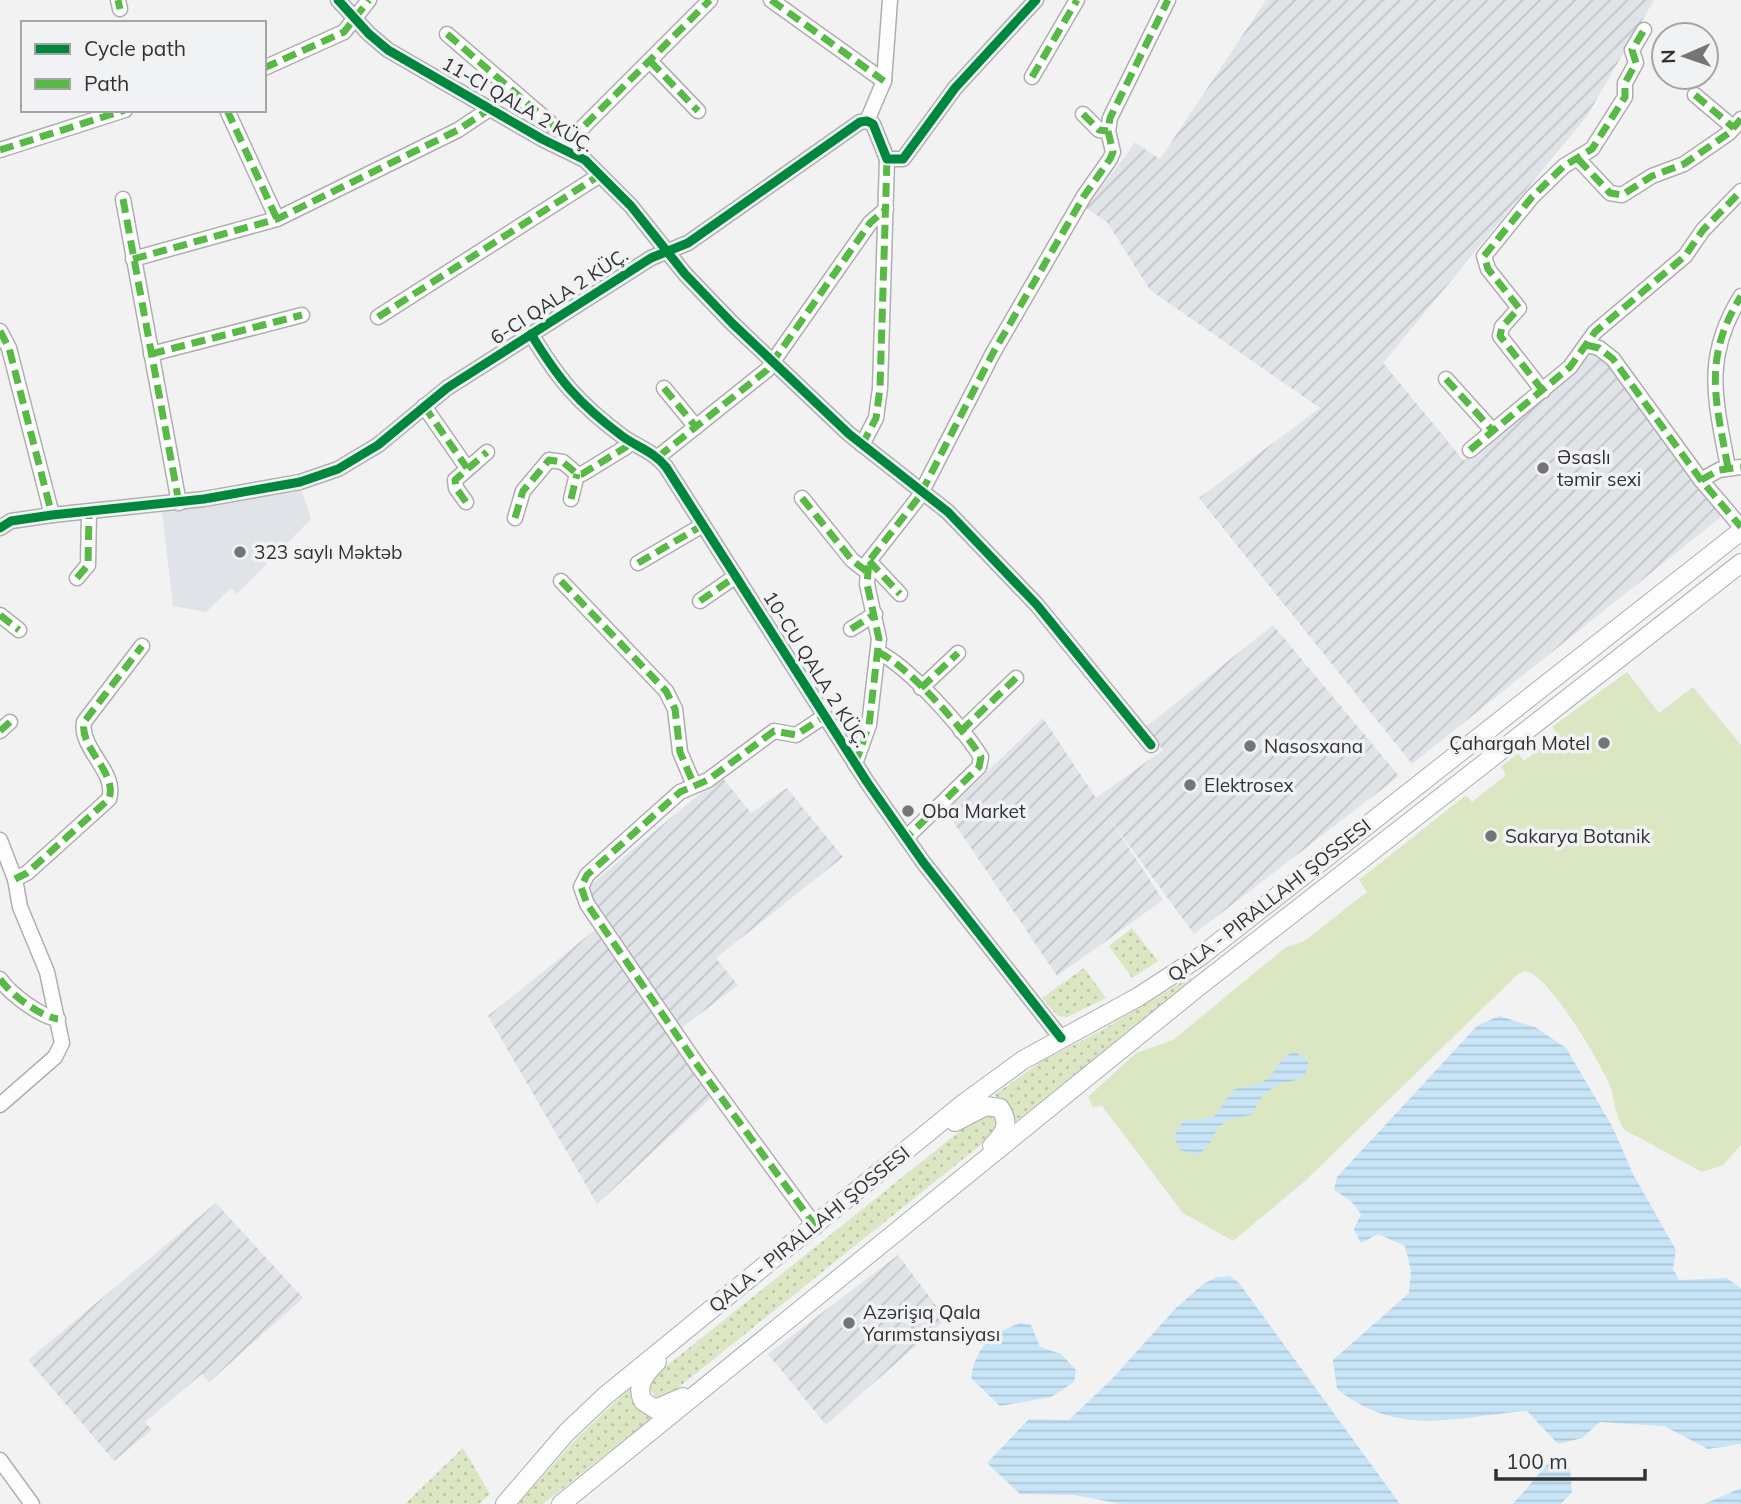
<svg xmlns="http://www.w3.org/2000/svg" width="1741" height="1504" viewBox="0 0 1741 1504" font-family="Mulish,sans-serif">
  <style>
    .built { fill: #e0e3e7 }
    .industrial { fill: url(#industrial-furrows) }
    .grass { fill: url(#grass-dots) }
    .park { fill: #dbe6c2 }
    .water { fill: url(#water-rules) }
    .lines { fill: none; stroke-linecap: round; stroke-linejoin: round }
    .minor-casing { stroke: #afafb0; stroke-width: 17 }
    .major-casing { stroke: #afafb0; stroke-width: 20 }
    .minor { stroke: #fdfdfd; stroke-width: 14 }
    .major { stroke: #fdfdfd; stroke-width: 18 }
    .quiet { stroke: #58b947; stroke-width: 7; stroke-dasharray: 14 7; stroke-linecap: butt }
    .cycleway-casing { stroke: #f1f2f4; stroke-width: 13 }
    .cycleway { stroke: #00873e; stroke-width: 9 }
    .poi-dot { fill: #757576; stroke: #f1f2f4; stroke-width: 2.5 }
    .labels { text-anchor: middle; stroke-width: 7; stroke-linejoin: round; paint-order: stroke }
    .street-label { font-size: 19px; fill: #323233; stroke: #f1f2f4 }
    .poi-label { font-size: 19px; fill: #323233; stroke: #f1f2f4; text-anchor: start }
  </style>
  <defs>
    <pattern id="industrial-furrows" width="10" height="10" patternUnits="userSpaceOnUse" patternTransform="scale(1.75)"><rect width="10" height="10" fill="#e0e3e7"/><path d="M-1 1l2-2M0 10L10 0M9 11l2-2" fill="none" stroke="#c1c3c7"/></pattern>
    <pattern id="grass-dots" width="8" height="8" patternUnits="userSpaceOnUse" patternTransform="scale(1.75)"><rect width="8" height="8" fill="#dbe6c2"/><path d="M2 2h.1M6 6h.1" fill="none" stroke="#bcc6a7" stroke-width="1.8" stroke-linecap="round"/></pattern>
    <pattern id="water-rules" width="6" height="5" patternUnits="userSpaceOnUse" patternTransform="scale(1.75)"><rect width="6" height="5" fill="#c7e5f7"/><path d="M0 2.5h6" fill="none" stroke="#abc5d4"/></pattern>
  </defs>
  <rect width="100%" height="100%" fill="#f2f2f3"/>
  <!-- built -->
  <path class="built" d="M301,489L311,519L237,594L231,588L206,612L173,606L162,512Z"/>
  <!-- industrial -->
  <g class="industrial">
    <path d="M1266,0H1654L1587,116L1383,363L1464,461L1594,352L1603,357L1721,517L1412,764L1199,498L1320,408L1150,290L1107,222L1086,208L1135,143L1160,159Z"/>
    <path d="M1273,625L1399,776L1194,934L1109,818L1163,900L1057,976L946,811L1043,718L1096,798L1163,750L1146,727Z"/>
    <path d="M721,776L751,813L787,788L843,857L716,958L738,985L680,1029L588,895V887Z"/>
    <path d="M596,929L712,1097L597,1204L488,1016Z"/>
    <path d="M216,1203L303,1298L209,1382L202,1374L145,1422L152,1430L114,1461L28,1360Z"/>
    <path d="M898,1255L946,1319L826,1425L768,1354Z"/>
  </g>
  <!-- grass -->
  <g class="grass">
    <path d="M1132,928L1158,961L1132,978L1109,946Z"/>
    <path d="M1084,968L1106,998L1067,1017L1058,1016L1042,998Z"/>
    <path d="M1190,977L1193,981L1016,1121L1009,1104L994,1095L1042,1061L1104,1029Z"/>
    <path d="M992,1113L1000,1122L993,1135L674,1391L658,1399L648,1388L654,1376L980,1115Z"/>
    <path d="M631,1387L636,1406L654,1416L543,1504H518L577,1438Z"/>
    <path d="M463,1448L490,1494L479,1504H405Z"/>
  </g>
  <!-- park -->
  <path class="park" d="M1627,672L1659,713L1693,687L1741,745V1145L1723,1165L1702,1172L1625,1130C1613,1115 1616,1096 1607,1079C1596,1056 1548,974 1525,971L1517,975L1306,1180L1233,1241L1183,1213L1102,1106L1093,1107L1088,1097L1136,1053L1173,1040L1286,947L1303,942L1367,892L1359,880L1466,795L1472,802L1506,775L1501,767L1518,753L1524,761L1558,735L1552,727Z"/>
  <!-- water -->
  <g class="water">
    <path d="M1499,1016L1535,1027L1566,1048L1612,1126L1633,1174L1676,1250L1673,1269L1679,1280L1726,1278L1741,1288V1444L1708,1449L1664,1426L1600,1422L1582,1438L1558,1444L1527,1411C1454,1417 1399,1438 1337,1389L1333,1360L1409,1293L1411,1271L1405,1246L1378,1234L1361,1243L1354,1229L1361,1214L1351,1201L1334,1190L1337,1177L1477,1026Z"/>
    <path d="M1296,1052L1308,1062V1069L1302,1078L1277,1085L1264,1094L1251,1115C1200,1124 1226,1137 1197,1155L1180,1150L1174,1137L1183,1121L1214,1117L1233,1090C1245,1085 1256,1088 1267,1079C1278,1071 1281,1054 1296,1052Z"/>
    <path d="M1230,1276L1239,1283L1400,1504H1122L1074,1495L1020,1494L987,1463L1029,1419L1069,1420L1112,1379L1175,1309L1203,1284L1217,1277Z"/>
    <path d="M1020,1323L1031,1325L1040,1347L1061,1354L1076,1370L1074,1382L1051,1397L1000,1406L971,1378C975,1348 992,1333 1020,1323Z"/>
    <path d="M1551,1460L1570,1468L1572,1492L1561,1504H1513Z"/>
    <path d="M1741,1488V1504H1704Z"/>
  </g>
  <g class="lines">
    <!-- minor casing -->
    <g class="minor-casing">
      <g id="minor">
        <path d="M118,0L120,9"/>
        <path d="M338,0L369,34L388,50L542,139L585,160L631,206L685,274L732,323L849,434L948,512L1037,605L1151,745"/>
        <path d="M771,0L884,81"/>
        <path d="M447,34L570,140L565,146"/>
        <path d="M650,61L698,111"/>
        <path d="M264,68L344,32L369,0"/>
        <path d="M1032,77L1077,0"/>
        <path d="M1695,95L1734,128"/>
        <path d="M227,110L277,219"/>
        <path d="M1083,114L1099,130L1108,131"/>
        <path d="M867,121L884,81L890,0"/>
        <path d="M570,140L710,0"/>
        <path d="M0,150L125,110"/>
        <path d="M1578,159L1610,193L1622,195L1652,176L1684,164L1729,133L1741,119"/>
        <path d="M123,199L179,503"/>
        <path d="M133,259L277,219L458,130L491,108"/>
        <path d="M378,317L600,175"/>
        <path d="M0,331L9,348L52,515"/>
        <path d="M531,334C559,380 578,403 622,436C637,447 653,451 666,467L867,782L923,862L1061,1038"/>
        <path d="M1586,345L1599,348L1613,359L1701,480L1741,527"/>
        <path d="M151,354L302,315"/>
        <path d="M1446,379L1493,431"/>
        <path d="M664,388L696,427"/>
        <path d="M1543,391L1500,336L1502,327L1519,308L1488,269L1484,256L1532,197L1564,166L1592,149L1625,97V83L1636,63L1632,50L1644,30"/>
        <path d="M424,406L467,468"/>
        <path d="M862,445L876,418L880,388L887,159"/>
        <path d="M1470,450L1570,367L1595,332L1685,256L1703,230L1741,191"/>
        <path d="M658,457L767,370L870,223L886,209"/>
        <path d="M1728,468C1716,401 1702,359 1741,296"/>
        <path d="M1701,480L1719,470L1741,467"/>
        <path d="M802,498L852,560L866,571"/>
        <path d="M571,499L577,474"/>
        <path d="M466,502L456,488L455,480L487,452"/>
        <path d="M515,518L523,491L549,460L563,462L577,474H582L626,447L629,441"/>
        <path d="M0,528L11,521L52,515L204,499L300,482L338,469L378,445L447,388L651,258L688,243L860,122L867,121L873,124L887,159H903L955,88L1036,0"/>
        <path d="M869,561L900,594"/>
        <path d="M638,563L703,525"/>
        <path d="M77,578L88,565L89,512"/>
        <path d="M561,581L666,691L675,709L680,752L694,785"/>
        <path d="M700,601L736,576"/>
        <path d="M0,615L19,630"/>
        <path d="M851,629L875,614"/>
        <path d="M878,652C908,666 963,728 981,757L979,767L906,838"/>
        <path d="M921,688L958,653"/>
        <path d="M0,731L10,722"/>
        <path d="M961,731L1016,678"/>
        <path d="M855,764L869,725L879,639L867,584L869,561L919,497L993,353L1084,196L1110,159L1113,152L1108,131L1110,118L1168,0"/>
        <path d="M0,840L15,879L20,907L47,972L62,1043L55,1057L0,1105"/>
        <path d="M15,879L27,873L109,799C118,772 79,749 84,722L142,646"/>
        <path d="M0,979C10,994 41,1017 58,1019"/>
        <path d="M816,1227L698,1066L587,904L581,887L587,875L680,792L708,780L774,731L796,735L825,716"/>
        <path d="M0,1460L32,1504"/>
      </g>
    </g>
    <!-- major casing -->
    <g class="major-casing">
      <g id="major">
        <path d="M955,1122L986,1106L1000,1108C1011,1124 1004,1134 992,1146"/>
        <path d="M657,1362C645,1374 635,1385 643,1401L655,1409L683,1397"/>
        <path d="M505,1504L566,1433L605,1396L964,1103L1023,1060L1138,997L1201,956L1741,531"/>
        <path d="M561,1504L1198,987L1741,563"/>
      </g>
    </g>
    <!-- minor -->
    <use href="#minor" class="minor"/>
    <!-- major -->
    <use href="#major" class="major"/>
    <!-- quiet -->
    <g class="quiet">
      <path d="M118,0L120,9"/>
      <path d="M771,0L884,81"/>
      <path d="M447,34L570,140L566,145"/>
      <path d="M650,61L698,111"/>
      <path d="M264,68L344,32L369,0"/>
      <path d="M1032,77L1077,0"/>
      <path d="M1695,95L1734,128"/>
      <path d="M227,110L277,219"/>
      <path d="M1083,114L1099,130L1108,131"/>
      <path d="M570,140L710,0"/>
      <path d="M0,150L125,110"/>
      <path d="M1578,159L1610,193L1622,195L1652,176L1684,164L1729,133L1741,119"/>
      <path d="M123,199L179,503"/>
      <path d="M133,259L277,219L458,130L491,108"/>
      <path d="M378,317L600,175"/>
      <path d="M0,331L9,348L52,515"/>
      <path d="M1586,345L1599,348L1613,359L1701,480L1741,527"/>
      <path d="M151,354L302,315"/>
      <path d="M1446,379L1493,431"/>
      <path d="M664,388L696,427"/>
      <path d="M1543,391L1500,336L1502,327L1519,308L1488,269L1484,256L1532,197L1564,166L1592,149L1625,97V83L1636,63L1632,50L1644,30"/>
      <path d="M424,406L467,468"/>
      <path d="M862,445L876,418L880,388L887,159"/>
      <path d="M1470,450L1570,367L1595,332L1685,256L1703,230L1741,191"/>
      <path d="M658,457L767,370L870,223L886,209"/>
      <path d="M1728,468C1716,401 1702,359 1741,296"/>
      <path d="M1701,480L1719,470L1741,467"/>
      <path d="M802,498L852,560L866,571"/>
      <path d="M571,499L577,474"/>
      <path d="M466,502L456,488L455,480L487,452"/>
      <path d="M515,518L523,491L549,460L563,462L577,474H582L626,447L629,441"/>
      <path d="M869,561L900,594"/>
      <path d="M638,563L703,525"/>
      <path d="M77,578L88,565L89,512"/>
      <path d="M561,581L666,691L675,709L680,752L694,785"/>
      <path d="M700,601L736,576"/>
      <path d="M0,615L19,630"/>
      <path d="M851,629L875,614"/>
      <path d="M878,652C908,666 963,728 981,757L979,767L906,838"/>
      <path d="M921,688L958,653"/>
      <path d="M0,731L10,722"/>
      <path d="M961,731L1016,678"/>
      <path d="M855,764L869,725L879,639L867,584L869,561L919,497L993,353L1084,196L1110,159L1113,152L1108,131L1110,118L1168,0"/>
      <path d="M15,879L27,873L109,799C118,772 79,749 84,722L142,646"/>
      <path d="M0,979C10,994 41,1017 58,1019"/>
      <path d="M816,1227L698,1066L587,904L581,887L587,875L680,792L708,780L774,731L796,735L825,716"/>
    </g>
    <!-- cycleway casing -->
    <g class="cycleway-casing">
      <g id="cycleway">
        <path d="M338,0L369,34L388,50L542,139L585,160L631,206L685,274L732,323L849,434L948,512L1037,605L1151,745"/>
        <path d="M531,334C559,380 578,403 622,436C637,447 653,451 666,467L867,782L923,862L1061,1038"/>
        <path d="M0,528L11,521L52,515L204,499L300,482L338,469L378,445L447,388L651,258L688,243L860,122L867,121L873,124L887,159H903L955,88L1036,0"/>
      </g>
    </g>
    <!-- cycleway -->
    <use href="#cycleway" class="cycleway"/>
  </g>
  <!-- markers -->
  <g class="poi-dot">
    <circle cx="1543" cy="468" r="7"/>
    <circle cx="240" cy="552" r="7"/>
    <circle cx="1604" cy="743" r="7"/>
    <circle cx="1250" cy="746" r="7"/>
    <circle cx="1190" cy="785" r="7"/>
    <circle cx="908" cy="811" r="7"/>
    <circle cx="1491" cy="836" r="7"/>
    <circle cx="849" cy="1323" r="7"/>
  </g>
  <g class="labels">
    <!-- street labels -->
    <g class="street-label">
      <text transform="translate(518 104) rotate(30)" y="7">11-CI QALA 2 KÜÇ.</text>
      <text transform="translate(559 296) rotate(-33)" y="7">6-CI QALA 2 KÜÇ.</text>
      <text transform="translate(816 669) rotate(58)" y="7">10-CU QALA 2 KÜÇ.</text>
      <text transform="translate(1269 900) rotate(-38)" y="7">QALA - PIRALLAHI ŞOSSESI</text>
      <text transform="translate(809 1229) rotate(-39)" y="7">QALA - PIRALLAHI ŞOSSESI</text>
    </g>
    <!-- poi labels -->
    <g class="poi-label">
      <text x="1557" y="464">Əsaslı<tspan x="1557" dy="22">təmir sexi</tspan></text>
      <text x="254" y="559">323 saylı Məktəb</text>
      <text x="1590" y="750" text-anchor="end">Çahargah Motel</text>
      <text x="1264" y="753">Nasosxana</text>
      <text x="1204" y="792">Elektrosex</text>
      <text x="922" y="818">Oba Market</text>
      <text x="1505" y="843">Sakarya Botanik</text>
      <text x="863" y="1319">Azərişıq Qala<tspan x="863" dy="22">Yarımstansiyası</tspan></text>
    </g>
  </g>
  <!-- legend -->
  <rect x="21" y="21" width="245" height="91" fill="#f1f2f4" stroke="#a5a5a7" stroke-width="2"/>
  <rect x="35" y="44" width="35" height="10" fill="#00873e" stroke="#a5a5a7" stroke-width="2"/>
  <text x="84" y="56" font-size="21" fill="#323233">Cycle path</text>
  <rect x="35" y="79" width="35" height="10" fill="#58b947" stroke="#a5a5a7" stroke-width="2"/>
  <text x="84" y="91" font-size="21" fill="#323233">Path</text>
  <!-- north arrow -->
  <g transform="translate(1685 56) rotate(268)"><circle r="33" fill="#f1f2f4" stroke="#a5a5a7" stroke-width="2"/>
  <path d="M0-5L12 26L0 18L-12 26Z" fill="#757576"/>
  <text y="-10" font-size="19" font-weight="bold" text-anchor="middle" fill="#323233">N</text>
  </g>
  <!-- scale -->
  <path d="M1496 1469v10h149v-10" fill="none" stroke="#323233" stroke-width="3.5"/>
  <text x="1506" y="1469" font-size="21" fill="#323233" stroke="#f1f2f4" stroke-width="5" paint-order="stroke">100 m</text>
</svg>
